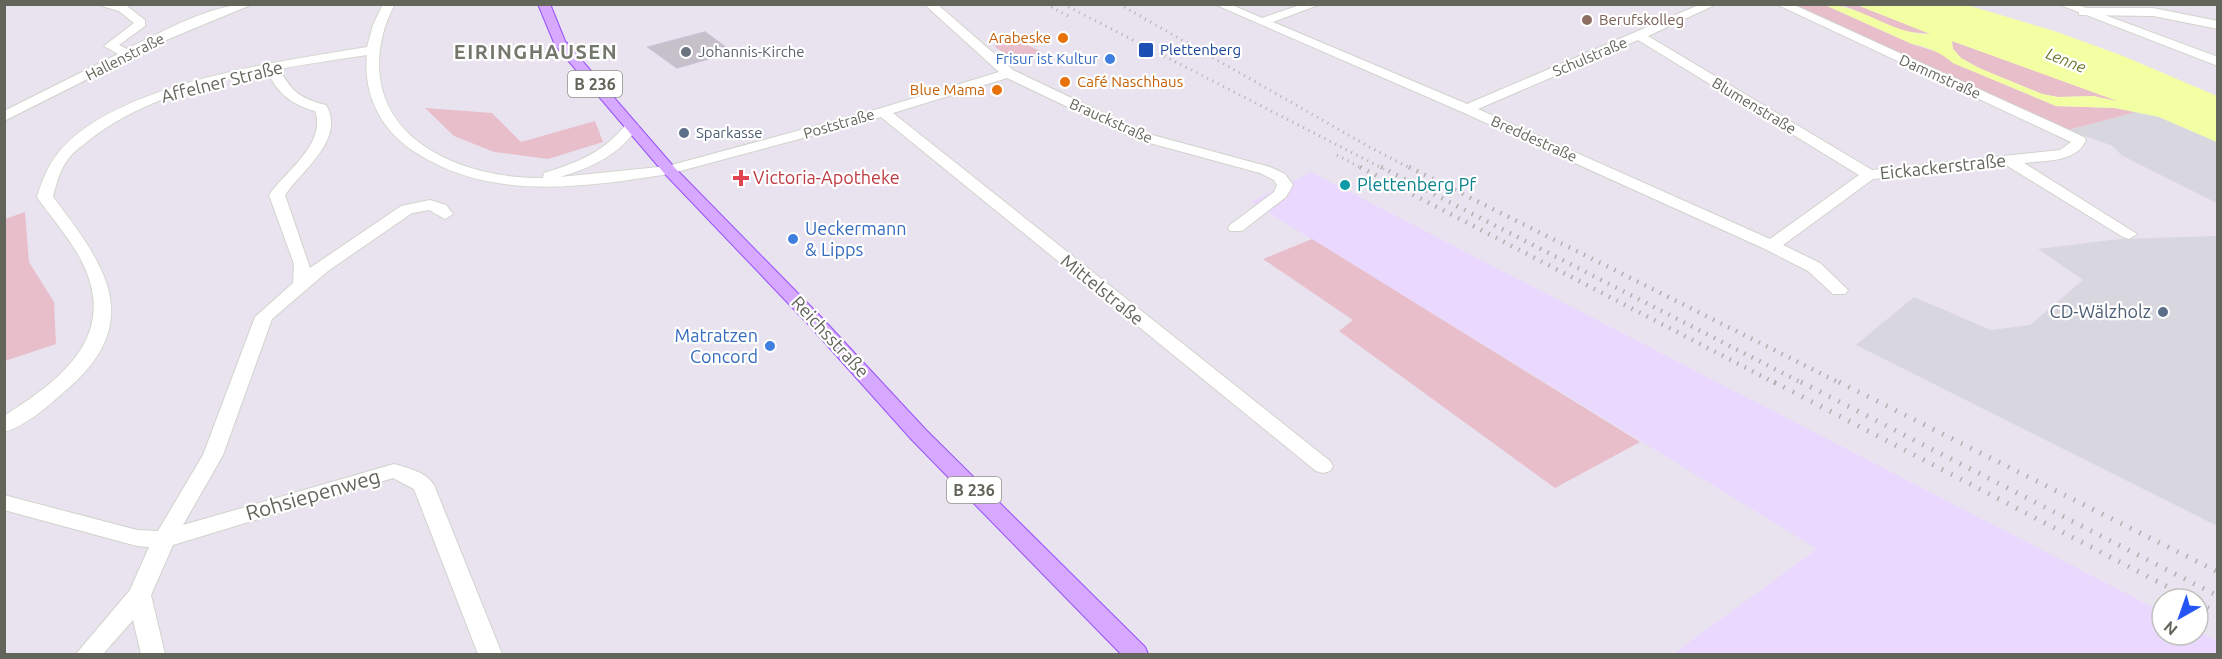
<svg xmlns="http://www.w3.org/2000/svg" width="2222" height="659" viewBox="0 0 2222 659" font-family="Ubuntu,sans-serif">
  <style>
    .commercial { fill: #ead8ff }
    .industrial { fill: #d8d6de }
    .green { fill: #e8becb }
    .water { fill: #f3ffa3; fill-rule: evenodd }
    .building { fill: #c5c0ca; stroke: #c8c1d4; stroke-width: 1.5 }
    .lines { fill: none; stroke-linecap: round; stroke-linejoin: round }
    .street-casing { stroke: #d1d3cc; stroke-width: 2 }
    .secondary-casing { stroke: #d4d7ce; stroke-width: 2 }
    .primary-casing { stroke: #9751fa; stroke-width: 2 }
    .street { fill: #fff; fill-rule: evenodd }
    .secondary { fill: #fff; fill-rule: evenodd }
    .primary { fill: #d6a8ff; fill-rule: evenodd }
    .rail-far2 { stroke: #b0b1ae; stroke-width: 3; stroke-dasharray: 1 5; stroke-linecap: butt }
    .rail-far1 { stroke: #b0b1ae; stroke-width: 4.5; stroke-dasharray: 1.5 7; stroke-linecap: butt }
    .rail { stroke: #b0b1ae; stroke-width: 5; stroke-dasharray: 1.5 9; stroke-linecap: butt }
    .education-dot { fill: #8d6e63; stroke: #fff; stroke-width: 2 }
    .food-dot { fill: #e8710a; stroke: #fff; stroke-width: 2 }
    .transit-dot { fill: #1a4fb4; stroke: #fff; stroke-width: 2 }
    .worship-dot { fill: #6b7280; stroke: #fff; stroke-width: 2 }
    .shop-dot { fill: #3f7fe0; stroke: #fff; stroke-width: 2 }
    .service-dot { fill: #5c6f8a; stroke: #fff; stroke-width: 2 }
    .health-dot { fill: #e0444e; stroke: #fff; stroke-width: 2 }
    .culture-dot { fill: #0f9aa8; stroke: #fff; stroke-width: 2 }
    .labels { text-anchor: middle; stroke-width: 4.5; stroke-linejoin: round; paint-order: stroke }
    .far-education-label { font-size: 15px; fill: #785e54; stroke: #fff; text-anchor: start }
    .far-food-label { font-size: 15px; fill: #c56008; stroke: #fff; text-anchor: end }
    .far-transit-label { font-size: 15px; fill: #164399; stroke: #fff; text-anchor: start }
    .far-worship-label { font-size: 15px; fill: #5b616d; stroke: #fff; text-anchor: start }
    .far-street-label { font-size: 15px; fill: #63655b; stroke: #fff }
    .far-shop-label { font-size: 15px; fill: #366cbe; stroke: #fff; text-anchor: end }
    .far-service-label { font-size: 15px; fill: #4e5e75; stroke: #fff; text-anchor: start }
    .far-water-label { font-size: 16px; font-style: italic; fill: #67772a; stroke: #fff }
    .shield { fill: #fff; stroke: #92938c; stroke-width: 1.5 }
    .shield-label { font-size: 16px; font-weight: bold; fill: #63655b }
    .street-label { font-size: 18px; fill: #63655b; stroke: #fff }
    .health-label { font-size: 18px; fill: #be3a42; stroke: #fff; text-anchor: start }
    .culture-label { font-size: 18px; fill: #0d838f; stroke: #fff; text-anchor: start }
    .shop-label { font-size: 18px; fill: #366cbe; stroke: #fff; text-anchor: start }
    .service-label { font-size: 18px; fill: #4e5e75; stroke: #fff; text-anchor: end }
    .far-district-label { font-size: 20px; font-weight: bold; letter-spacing: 1.5px; fill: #75776c; stroke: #fff }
    .near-street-label { font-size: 21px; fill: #63655b; stroke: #fff }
  </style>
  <rect width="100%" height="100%" fill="#e9e3ef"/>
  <!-- commercial -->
  <path class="commercial" d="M1311,172L2162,612V635H2198V631L2217,641V654H1673L1817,549L1251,202Z"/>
  <!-- industrial -->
  <g class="industrial">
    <path d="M2136,112L2159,117L2217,142V203L2121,155L2113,146L2068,130Z"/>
    <path d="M2217,236V526L1856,345L1914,297L1991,330L2030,325L2083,280L2038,249L2119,239Z"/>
  </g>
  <!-- green -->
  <g class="green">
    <path d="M1785,5H1825L1912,44L1943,54L1953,63L2056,106L2115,108L2136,112L2068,130Z"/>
    <path d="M1843,5H1857L1932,34L1901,31Z"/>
    <path d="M1015,39L1042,52L1015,61L994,46Z"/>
    <path d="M1952,41L2127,104L2093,96L2058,97L2042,94L1979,68L1961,58L1953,49Z"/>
    <path d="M425,108L492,113L521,142L595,121L603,142L548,159L494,152L454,136Z"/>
    <path d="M25,212L29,262L54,302L56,344L5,361V219Z"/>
    <path d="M1312,239L1640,442L1555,488L1339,331L1353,320L1263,259Z"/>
  </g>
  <!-- water -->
  <path class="water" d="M1825,5C1862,4 1891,35 1930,34L1857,5H1967L2057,32L2123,56L2217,96V142L2159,117L2115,108L2056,106L1953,63C1940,52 1928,47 1912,44ZM1952,41L2120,102H2121L2093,96L2058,97L2042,94L1979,68L1961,58L1953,49Z"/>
  <!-- building -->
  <path class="building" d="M705,32L732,52L677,68L648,47Z"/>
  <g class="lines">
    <!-- street casing -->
    <g class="street-casing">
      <g id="street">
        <path d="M95,4L127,6L145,20V26L119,45L127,49C166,30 210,4 253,4L159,43L4,121V111L118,54L104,46L134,23L119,11Z"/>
        <path d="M924,4H937L1013,70L1145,133L1270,167L1285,174L1293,185L1286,197L1242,231H1230L1228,228L1230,225L1274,192L1277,185L1274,180L1260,173L1135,139L1007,78L893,113L1330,461L1333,466L1330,471L1323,473L1316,471L881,117L669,174L662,170L664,167L878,109L999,72Z"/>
        <path d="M1214,4H1230L1262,18L1303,4H1321L1273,22L1467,104L1701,4H1717L1648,36L1872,170L2060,150L2071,142L1776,4H1792L2084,137L2086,140C2076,163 2046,160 2024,163L2137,234L2129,239L2123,237L2006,165L1873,179L1783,245L1820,263L1848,290L1845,294H1833L1808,271L1765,249L1462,112ZM1638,40L1859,175L1770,239L1478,109Z"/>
        <path d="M2083,8H2153L2218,21V29L2153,16L2079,15V9Z"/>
        <path d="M272,64L277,65C291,90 297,98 326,105C346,139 302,170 285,195L310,268L401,206L430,200L446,205L453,214L445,219L429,210L412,213L328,271L272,319L223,455L183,525L394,464C408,468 426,472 434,485L502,654H478L414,489L393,478L173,545L151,595L165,654H141L133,620L103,654H76L130,590L149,547L137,546L4,510V495L137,530L158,531L203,455L255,317L293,283L294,264L269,195C286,171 327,143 315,111C290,104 276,92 266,68Z"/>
      </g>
    </g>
    <!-- secondary casing -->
    <g class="secondary-casing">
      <g id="secondary">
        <path d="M383,4H395C384,24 379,44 379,66C381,148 473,179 543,178L544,173C577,163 605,152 627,123L632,122L639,126C619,155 593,167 560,177L669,166L676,170L669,174C584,187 491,202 415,152C381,130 363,95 367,55C276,69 162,82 89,140C82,146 74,151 68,159C60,170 56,184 53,197C105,265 147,322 65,391C48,406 26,426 4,432V416C63,379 121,334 80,258C68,236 51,217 37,197C42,181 48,165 59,152C116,83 282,61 367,47L373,25Z"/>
        <path d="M2058,4H2075L2218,57V66Z"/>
      </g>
    </g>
    <!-- primary casing -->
    <g class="primary-casing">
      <path id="primary" d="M538,4H550L565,41L674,167L821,317L926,430L1145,647L1148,654H1121L912,440L809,325L664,173L555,45Z"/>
    </g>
    <!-- street -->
    <use href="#street" class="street"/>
    <!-- secondary -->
    <use href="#secondary" class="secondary"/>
    <!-- primary -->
    <use href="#primary" class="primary"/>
    <!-- rail-far2 -->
    <g class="rail-far2">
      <path d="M1046,4L1070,17"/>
      <path d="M1063,4L1384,169"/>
      <path d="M1119,4L1373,149L1412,169"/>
      <path d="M1337,155L1363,169"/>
    </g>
    <!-- rail-far1 -->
    <g class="rail-far1">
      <path d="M1360,167L1777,384"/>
      <path d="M1381,167L1804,384"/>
      <path d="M1409,167L1842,384"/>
    </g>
    <!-- rail -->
    <g class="rail">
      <path d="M1774,382L2191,599"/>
      <path d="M1801,382L2218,596"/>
      <path d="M1839,382L2218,572"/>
      <path d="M2198,603L2218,613"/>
    </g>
  </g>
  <!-- markers -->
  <circle class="education-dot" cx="1587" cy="20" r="6"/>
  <g class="food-dot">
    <circle cx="1063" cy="38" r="6"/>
    <circle cx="1065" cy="82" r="6"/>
    <circle cx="997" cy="90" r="6"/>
  </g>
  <rect class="transit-dot" x="1138" y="42" width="16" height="16" rx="3"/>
  <circle class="worship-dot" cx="686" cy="52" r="6"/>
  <g class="shop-dot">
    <circle cx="1110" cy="59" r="6"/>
    <circle cx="793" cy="239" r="6"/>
    <circle cx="770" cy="346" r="6"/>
  </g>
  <g class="service-dot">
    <circle cx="684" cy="133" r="6"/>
    <circle cx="2163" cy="312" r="6"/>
  </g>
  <path class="health-dot" d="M738 169h6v6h6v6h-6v6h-6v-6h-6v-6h6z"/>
  <circle class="culture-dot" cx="1345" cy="185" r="6"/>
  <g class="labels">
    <!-- far-education labels -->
    <g class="far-education-label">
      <text x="1599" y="25">Berufskolleg</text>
    </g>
    <!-- far-food labels -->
    <g class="far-food-label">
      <text x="1051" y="43">Arabeske</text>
      <text x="1077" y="87" text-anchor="start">Café Naschhaus</text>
      <text x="985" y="95">Blue Mama</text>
    </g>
    <!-- far-transit labels -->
    <g class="far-transit-label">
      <text x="1160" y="55">Plettenberg</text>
    </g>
    <!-- far-worship labels -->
    <g class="far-worship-label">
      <text x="698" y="57">Johannis-Kirche</text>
    </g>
    <!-- far-street labels -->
    <g class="far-street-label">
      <text transform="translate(125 57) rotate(-27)" y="5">Hallenstraße</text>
      <text transform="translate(1590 57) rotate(-23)" y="5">Schulstraße</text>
      <text transform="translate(1940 77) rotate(24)" y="5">Dammstraße</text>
      <text transform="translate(1754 106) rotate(31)" y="5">Blumenstraße</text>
      <text transform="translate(1111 121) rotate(24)" y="5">Brauckstraße</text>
      <text transform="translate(839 124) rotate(-16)" y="5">Poststraße</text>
      <text transform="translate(1534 139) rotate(24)" y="5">Breddestraße</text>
    </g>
    <!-- far-shop labels -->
    <g class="far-shop-label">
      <text x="1098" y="64">Frisur ist Kultur</text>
    </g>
    <!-- far-service labels -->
    <g class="far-service-label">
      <text x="696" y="138">Sparkasse</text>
    </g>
    <!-- far-water labels -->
    <g class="far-water-label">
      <text transform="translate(2066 60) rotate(22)" y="6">Lenne</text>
    </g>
    <!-- shield labels -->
    <g class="shield">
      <rect x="568" y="71" width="54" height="26" rx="4.5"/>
      <rect x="947" y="477" width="54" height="26" rx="4.5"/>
    </g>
    <g class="shield-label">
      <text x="595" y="90">B 236</text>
      <text x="974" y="496">B 236</text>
    </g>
    <!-- street labels -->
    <g class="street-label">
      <text transform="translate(222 82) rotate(-14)" y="6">Affelner Straße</text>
      <text transform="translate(1943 167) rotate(-6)" y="6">Eickackerstraße</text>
      <text transform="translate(1102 290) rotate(39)" y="6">Mittelstraße</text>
      <text transform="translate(830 337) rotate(47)" y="6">Reichsstraße</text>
    </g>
    <!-- health labels -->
    <g class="health-label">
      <text x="753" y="184">Victoria-Apotheke</text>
    </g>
    <!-- culture labels -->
    <g class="culture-label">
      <text x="1357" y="191">Plettenberg Pf</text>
    </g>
    <!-- shop labels -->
    <g class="shop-label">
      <text x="805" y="235">Ueckermann<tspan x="805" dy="21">&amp; Lipps</tspan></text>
      <text x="758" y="342" text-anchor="end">Matratzen<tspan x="758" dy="21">Concord</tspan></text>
    </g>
    <!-- service labels -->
    <g class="service-label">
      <text x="2151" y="318">CD-Wälzholz</text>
    </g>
    <!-- far-district labels -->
    <g class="far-district-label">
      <text x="536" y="59">EIRINGHAUSEN</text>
    </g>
    <!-- near-street labels -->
    <g class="near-street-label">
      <text transform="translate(313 495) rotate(-16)" y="7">Rohsiepenweg</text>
    </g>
  </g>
  <!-- border -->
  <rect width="2222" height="659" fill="none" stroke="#63655b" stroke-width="12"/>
  <!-- north arrow -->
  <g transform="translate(2180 617) rotate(220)"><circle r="28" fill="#ffffff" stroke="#c1c1bd" stroke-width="1.5"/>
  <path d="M0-4.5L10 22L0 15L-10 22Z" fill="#2554f4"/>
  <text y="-9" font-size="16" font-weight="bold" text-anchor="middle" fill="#63655b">N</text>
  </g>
</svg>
